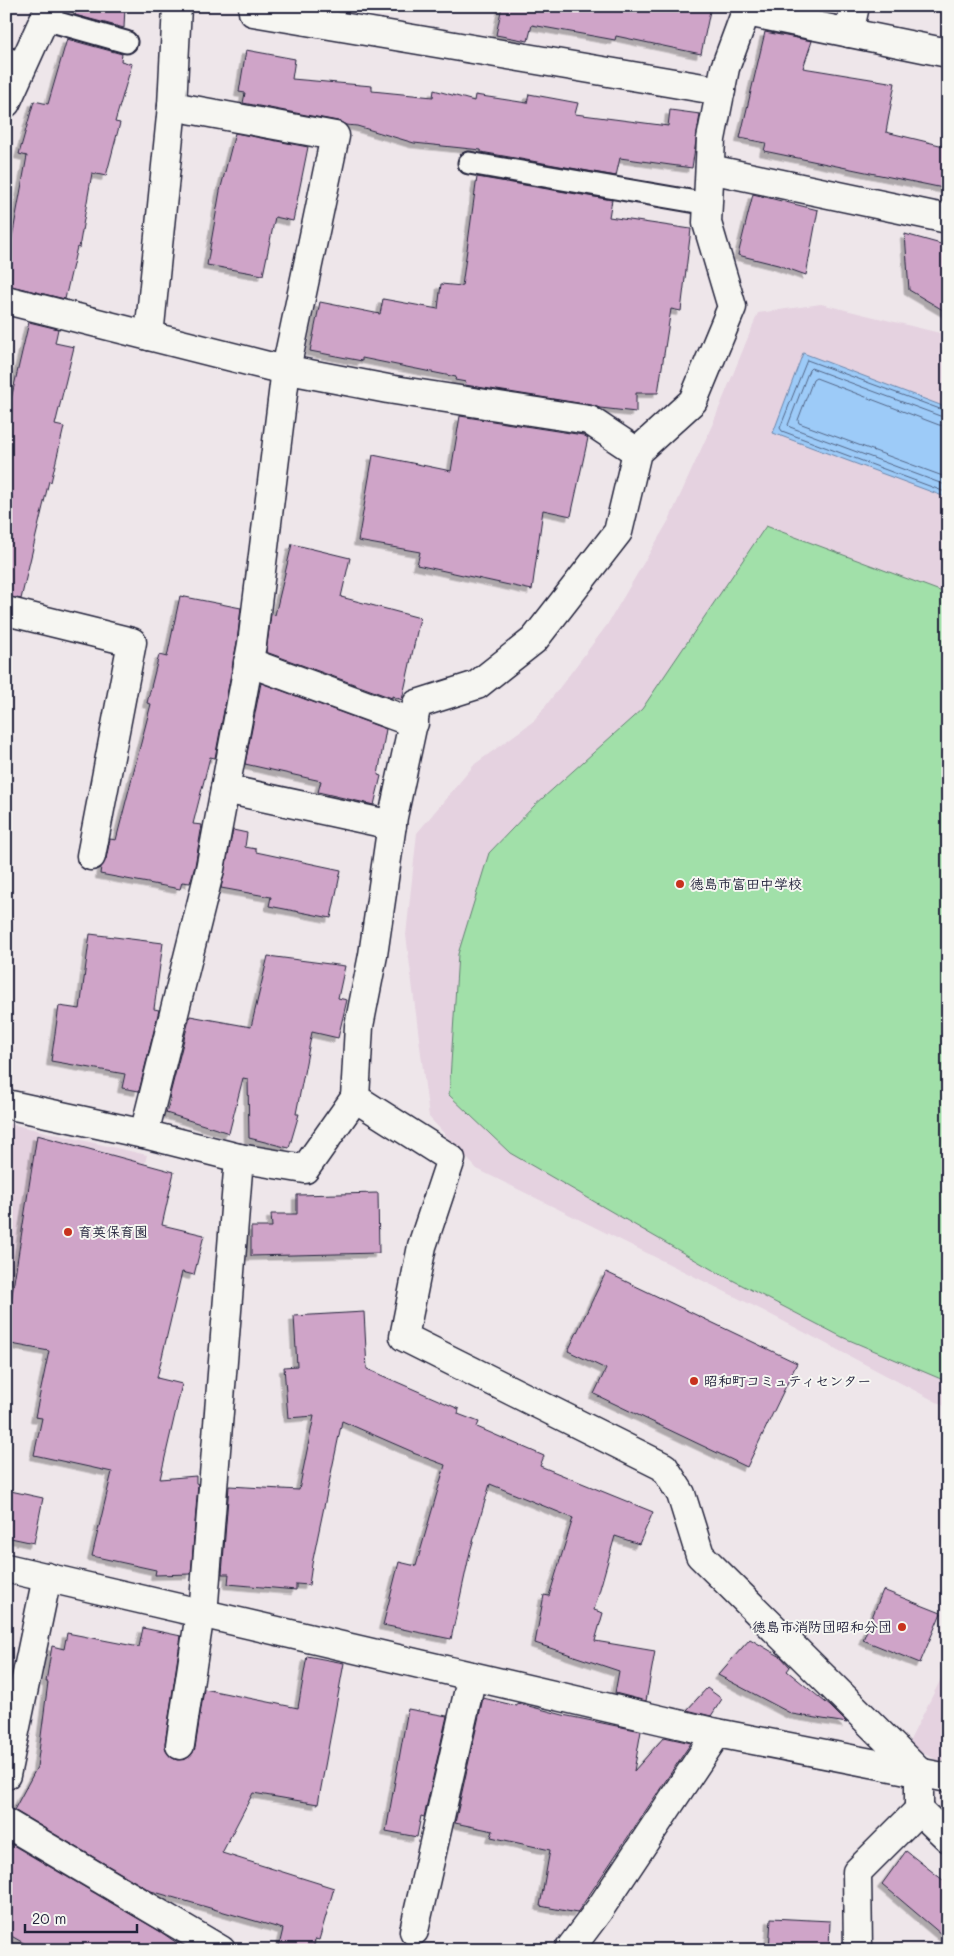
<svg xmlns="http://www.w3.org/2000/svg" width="954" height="1956" viewBox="0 0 954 1956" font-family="Mali,'Klee One',sans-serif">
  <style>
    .built { fill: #e5d2e0 }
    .green { fill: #a1e0a9; stroke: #628172 }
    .water { fill: #9dcbf8; stroke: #6c87ac }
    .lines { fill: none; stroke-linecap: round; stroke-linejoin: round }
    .shore { stroke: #536687; stroke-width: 1 }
    .building { fill: #cfa4c8; stroke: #22223b; filter: url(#shadow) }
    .service-casing { stroke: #22223b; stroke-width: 25 }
    .minor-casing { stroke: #22223b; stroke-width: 31 }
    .tertiary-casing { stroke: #22223b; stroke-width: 31 }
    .service { stroke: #f6f6f2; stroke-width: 21 }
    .minor { stroke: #f6f6f2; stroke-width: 28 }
    .tertiary { stroke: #f6f6f2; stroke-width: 28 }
    .poi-dot { fill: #c8321e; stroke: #f6f6f2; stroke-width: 2 }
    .labels { text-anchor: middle; stroke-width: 4; stroke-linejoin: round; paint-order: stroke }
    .poi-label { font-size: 14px; font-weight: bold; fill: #22223b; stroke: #f6f6f2; text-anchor: start }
  </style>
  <defs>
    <filter id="shadow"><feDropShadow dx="-4.5" dy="4.5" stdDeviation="0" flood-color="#0004"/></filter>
  </defs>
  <rect width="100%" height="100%" fill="#eee6ea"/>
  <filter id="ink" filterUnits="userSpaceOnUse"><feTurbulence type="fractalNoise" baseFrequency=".02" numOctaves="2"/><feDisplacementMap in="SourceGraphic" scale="10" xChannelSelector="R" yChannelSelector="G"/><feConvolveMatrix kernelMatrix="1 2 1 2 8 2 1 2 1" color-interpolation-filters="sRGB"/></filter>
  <g filter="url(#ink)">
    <!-- built -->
    <g class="built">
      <path d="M821,304L948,335V1408L762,1310L477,1169L429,1117L406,935L417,833L475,764L535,720L607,625L669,520L713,423L758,313Z"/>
      <path d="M6,1123L147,1155L106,1329L6,1309Z"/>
      <path d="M948,1665V1765L907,1746Z"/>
    </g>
    <!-- green -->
    <path class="green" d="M766,526L948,594V1382L842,1337L711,1269L510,1153L449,1095L458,954L489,853L534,806L642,709Z"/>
    <!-- water -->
    <path class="water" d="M803,353L948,408V498L773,433Z"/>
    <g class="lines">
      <!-- shore -->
      <g class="shore">
        <path d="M948,412L807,360L780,428L782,431L948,493"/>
        <path d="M948,419L811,368L809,370L788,425L790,427L948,486"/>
        <path d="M948,426L939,425L816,378L813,380L798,420L799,423L948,478"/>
      </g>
    </g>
    <!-- building -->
    <g class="building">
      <path d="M77,6H125L124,28L75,15Z"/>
      <path d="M502,6H711L701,54L616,36L615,40L532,25L528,41L496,35Z"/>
      <path d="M797,6H825L823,12Z"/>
      <path d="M765,32L812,41L803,68L895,83L886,132L948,147V189L764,151L766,143L740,138Z"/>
      <path d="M67,39L122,54L121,61L132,64L115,122L120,123L106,176L92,173L79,248L77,247L65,299L6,285V254H9L27,156L19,154L34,101L48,104Z"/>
      <path d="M246,50L295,59L292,79L372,86V91L433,97L434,90L474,101L475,95L527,103L529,94L578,103L575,114L668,126L670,110L700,114L692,168L620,158L616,176L481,152V150L414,143L357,126L346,125L338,121L243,103L245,93L239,92Z"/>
      <path d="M235,133L308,147L293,221L275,217L263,275L207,265L220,191Z"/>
      <path d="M477,177L612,200L609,217L691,229L681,311L671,309L658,393H636V412L600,408L591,405L465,385L466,382L455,380L456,377L362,358V361L310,351L320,302L380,314L383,299L438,309L441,284L462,286Z"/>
      <path d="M753,194L818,210L806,275L778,265L738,255Z"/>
      <path d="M905,234L948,246V313L909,290Z"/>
      <path d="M29,322L58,329L55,343L74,347L55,425L64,427L51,482L49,481L21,599L6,596V398L11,399Z"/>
      <path d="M460,416L583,435L588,438L571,516L543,510L532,590L417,565L420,552L358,541L373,455L451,471Z"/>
      <path d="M292,544L350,558L341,597L420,618L402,700L392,696V698L266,652L271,614L275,615Z"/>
      <path d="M180,596L241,608L237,642L215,758L210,757L193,824L202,825L195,866L190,883L182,882L180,889L100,874L101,867L106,859L110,839L116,840L151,704L147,703L159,655L167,657Z"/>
      <path d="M261,683L386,729L378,775L381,776L374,805L318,792L321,781L245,764Z"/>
      <path d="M233,830L247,833L245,847L256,849V852L341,870L331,918L269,906L271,897L221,888Z"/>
      <path d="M90,934L163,943L154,1009L159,1010L139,1091L122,1088L125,1074L51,1061L59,1006L80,1009Z"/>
      <path d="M268,956L345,966L338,998L347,1000L338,1038L312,1032L296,1114H299L289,1148L249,1138L248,1079L243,1078L229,1133L166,1113L171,1098H169L190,1016L251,1027Z"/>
      <path d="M37,1135L174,1172L162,1225L204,1235L194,1275L182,1272L157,1378L182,1384L160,1479L196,1476V1483L198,1484L191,1574L155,1575L156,1570L92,1556L112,1472L34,1455L42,1418L35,1417L49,1351L6,1343V1313L9,1314Z"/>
      <path d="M378,1193L379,1253L251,1256V1227H272L271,1214H297V1195Z"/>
      <path d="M606,1272L797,1363L747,1467L594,1394L606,1369L568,1351Z"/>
      <path d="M364,1312L367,1369L459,1409L458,1414L479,1422L477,1427L544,1456L540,1466L653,1512L639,1544L615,1536L594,1610L603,1613L595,1641L655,1651L646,1701L615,1693L619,1671L535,1643L544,1595L549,1596L573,1518L490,1484L470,1552L451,1639L383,1625L399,1562L416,1566L445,1465L413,1453V1452L342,1421L312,1564L309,1585L296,1584V1590L228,1584L229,1574H222L229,1486L299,1490L314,1416L288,1418L284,1367L297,1366L294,1316Z"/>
      <path d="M6,1490L43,1498L34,1543L6,1537Z"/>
      <path d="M883,1590L941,1613L920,1663L863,1640Z"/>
      <path d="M143,1628L181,1636L165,1743L166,1751L171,1757L177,1760L186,1759L192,1754L195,1748L204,1689L298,1708L307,1656L344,1663L318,1804L253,1793L222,1853L334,1888L319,1940L315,1939L313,1950H278L283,1929L151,1891L14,1810L37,1767L48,1682H46L52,1646L64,1649L67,1633L139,1647Z"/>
      <path d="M750,1639L781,1657L790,1667L787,1671L830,1706L847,1723L792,1714L718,1675Z"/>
      <path d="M707,1688L722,1699L711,1716L687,1710Z"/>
      <path d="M483,1698L517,1706V1703L563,1715L641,1731L634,1771L664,1737L691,1743L577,1913L540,1906L550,1850L491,1837L493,1831L455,1823Z"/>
      <path d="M408,1709L447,1716L424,1817L421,1816L417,1837L386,1831Z"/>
      <path d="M6,1841L161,1932L187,1950H36L6,1933Z"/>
      <path d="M906,1851L948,1884V1940L882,1884Z"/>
      <path d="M771,1918L830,1921L829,1950H769Z"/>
    </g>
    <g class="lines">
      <!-- service casing -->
      <g class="service-casing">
        <g id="service">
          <path d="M44,19L126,42"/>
          <path d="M6,58L24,63"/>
          <path d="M469,163L708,204"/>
        </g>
      </g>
      <!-- minor casing -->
      <g class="minor-casing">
        <g id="minor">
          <path d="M748,6L725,68L711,139L707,223L732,307L693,401L637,452L618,532L534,640L477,685L417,704L393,817L373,955L359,1026L355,1098L451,1159L422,1246L404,1337L664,1467L681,1494L700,1555L919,1772V1810L948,1838"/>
          <path d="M253,12L721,91"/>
          <path d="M747,12L948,53"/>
          <path d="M849,33L855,6"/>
          <path d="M6,103L50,6"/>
          <path d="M710,169L948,219"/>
          <path d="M6,300L268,366L388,389L589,420L637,452"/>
          <path d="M6,611L132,642L91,856"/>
          <path d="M248,662L414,723"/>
          <path d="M225,789L392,825"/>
          <path d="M6,1104L144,1134L239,1158L305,1169L355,1098"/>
          <path d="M144,1134L210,869L225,789L252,644L286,369L335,136L172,106"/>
          <path d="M6,1568L717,1733L948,1778"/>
          <path d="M203,1615L239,1158"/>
          <path d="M180,1745L200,1613"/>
          <path d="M6,1775L47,1577"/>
          <path d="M6,1823L221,1950"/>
          <path d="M414,1931L472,1676"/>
          <path d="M569,1950L599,1910L717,1733"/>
          <path d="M858,1950L857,1872L919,1810"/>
        </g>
      </g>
      <!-- tertiary casing -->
      <g class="tertiary-casing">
        <path id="tertiary" d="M149,336L172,106L177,6"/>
      </g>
      <!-- service -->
      <use href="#service" class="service"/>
      <!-- minor -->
      <use href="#minor" class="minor"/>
      <!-- tertiary -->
      <use href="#tertiary" class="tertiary"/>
    </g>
  </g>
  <!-- markers -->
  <g class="poi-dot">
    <circle cx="680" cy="884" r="5"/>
    <circle cx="68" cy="1232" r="5"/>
    <circle cx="694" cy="1381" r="5"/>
    <circle cx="902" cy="1627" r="5"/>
  </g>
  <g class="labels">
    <!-- poi labels -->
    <g class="poi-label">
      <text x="690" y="889">徳島市富田中学校</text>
      <text x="78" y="1237">育英保育園</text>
      <text x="704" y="1386">昭和町コミュティセンター</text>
      <text x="892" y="1632" text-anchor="end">徳島市消防団昭和分団</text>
    </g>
  </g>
  <!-- margin -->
  <rect width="954" height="1956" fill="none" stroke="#f6f6f2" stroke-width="25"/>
  <rect x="12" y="12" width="929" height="1931" fill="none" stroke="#22223b" stroke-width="2" filter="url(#ink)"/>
  <!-- scale -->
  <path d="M25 1924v8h112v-8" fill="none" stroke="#22223b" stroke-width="2.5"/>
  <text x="32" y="1924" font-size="15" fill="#22223b" stroke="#f6f6f2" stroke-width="4" paint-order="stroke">20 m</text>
</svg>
